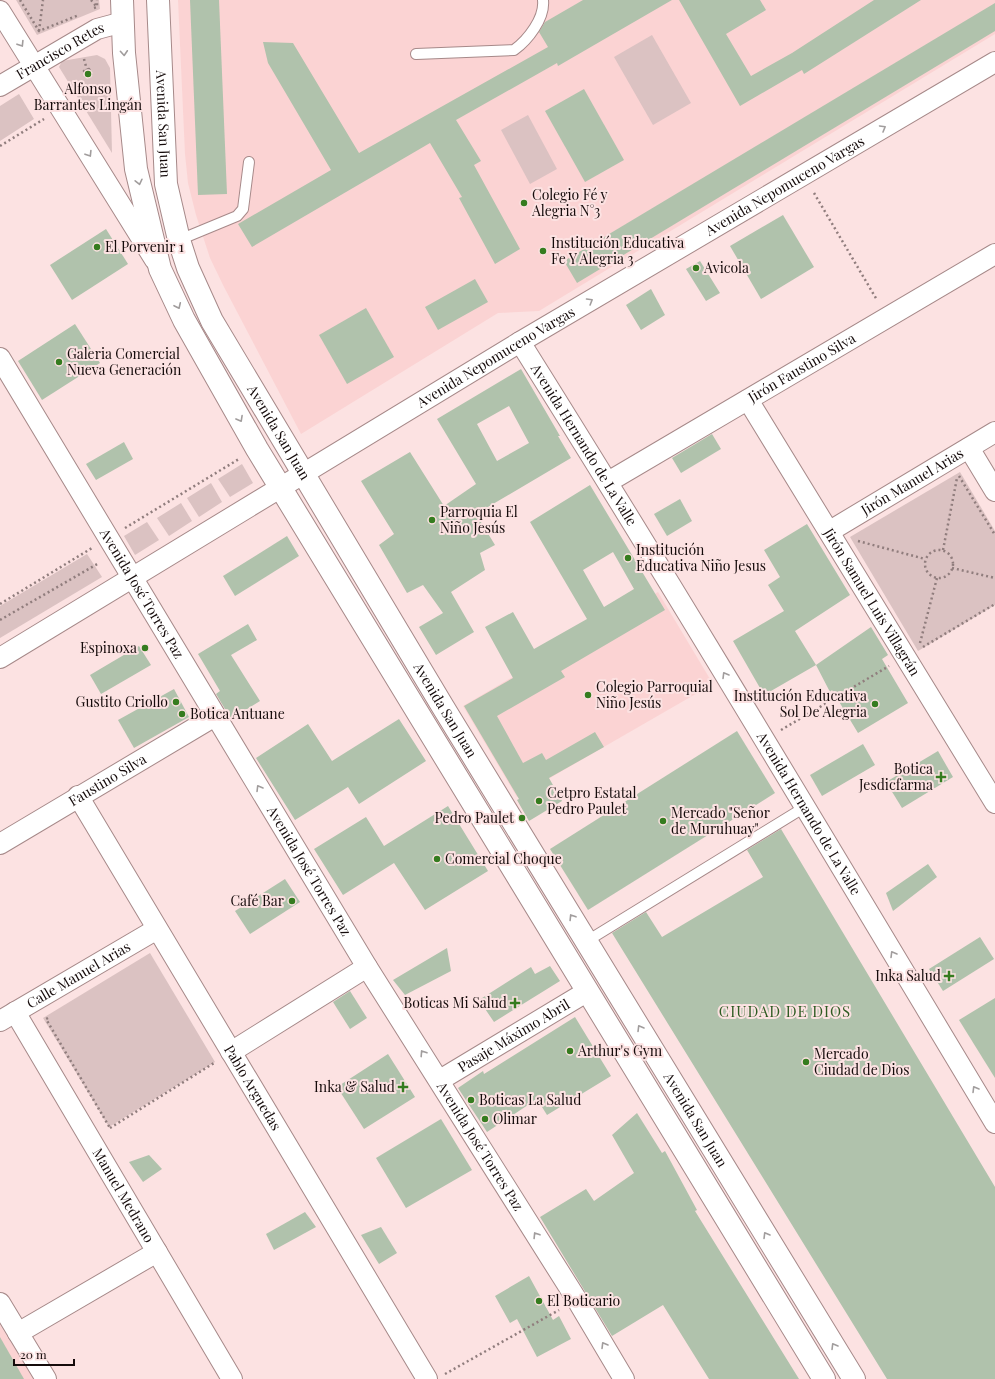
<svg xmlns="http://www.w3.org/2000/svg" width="995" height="1379" viewBox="0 0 995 1379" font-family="'Playfair Display',serif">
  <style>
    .built { fill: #fbd3d3 }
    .green { fill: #dbc2c2 }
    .building { fill: #b0c2ac; fill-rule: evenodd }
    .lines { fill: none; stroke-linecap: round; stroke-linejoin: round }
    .lane-casing { stroke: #a68989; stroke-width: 12 }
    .street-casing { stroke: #a68989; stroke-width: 22 }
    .secondary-casing { stroke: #a68989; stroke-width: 24 }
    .path { stroke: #907d7d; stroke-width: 2.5; stroke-dasharray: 2 3; stroke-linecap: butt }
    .lane { stroke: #fff; stroke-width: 10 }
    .street { stroke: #fff; stroke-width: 20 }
    .secondary { stroke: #fff; stroke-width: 22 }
    .oneway { stroke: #a19d9d }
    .poi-dot { fill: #357c1f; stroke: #fce2e2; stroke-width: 1.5 }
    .labels { text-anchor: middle; stroke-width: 4; stroke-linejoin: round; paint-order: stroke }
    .street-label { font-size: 14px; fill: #150b0b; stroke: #fce2e2 }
    .poi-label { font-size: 14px; fill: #150b0b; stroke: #fce2e2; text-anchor: start }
    .neighbourhood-label { font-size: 15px; letter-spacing: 1px; fill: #2e5b22; stroke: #fce2e2 }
  </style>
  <rect width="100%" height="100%" fill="#fce2e2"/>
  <!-- built -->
  <g class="built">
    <path d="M178,0H995V34L539,311L498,313L301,434L223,285L210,258L196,215L188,183L185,154Z"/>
    <path d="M658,592L713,684L517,797L463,706Z"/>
    <path d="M0,1325L34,1379H0Z"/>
  </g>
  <!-- green -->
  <g class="green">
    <path d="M16,0H99L100,9L37,35Z"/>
    <path d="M652,35L691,103L653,125L614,57Z"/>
    <path d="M97,55L105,59L110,68L112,153L59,67L62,61Z"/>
    <path d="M19,94L34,119L0,141V106Z"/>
    <path d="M528,115L557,169L530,184L501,130Z"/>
    <path d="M242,464L253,483L230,497L218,479Z"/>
    <path d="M960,472L995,531V605L918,651L850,537Z"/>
    <path d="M211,483L222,502L199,517L187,498Z"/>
    <path d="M181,503L192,521L169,536L157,518Z"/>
    <path d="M147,522L159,540L135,555L124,536Z"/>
    <path d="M87,554L102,577L0,638V606Z"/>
    <path d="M150,953L215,1062L109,1127L43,1018Z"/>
  </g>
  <!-- building -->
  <g class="building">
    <path d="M190,0H219L227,194L198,195Z"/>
    <path d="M583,0H672L558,66L557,63L456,120L481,161L474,165L520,249L495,264L459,198L462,197L430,143L252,247L238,224L331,170L268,63L263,42L293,43L359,153L548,47L539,32L545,22Z"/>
    <path d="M679,0H760L766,10L726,34L751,76L792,53L874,0H921L804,74L802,70L740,106Z"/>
    <path d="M995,3V31L577,283L564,261Z"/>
    <path d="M584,89L624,160L585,182L545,111Z"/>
    <path d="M783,215L814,267L761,299L730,246Z"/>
    <path d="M106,229L128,264L72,300L50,265Z"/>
    <path d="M700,261L720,293L706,301L686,269Z"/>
    <path d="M475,279L488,302L438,330L425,307Z"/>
    <path d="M651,289L665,315L641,330L626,305Z"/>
    <path d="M366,308L394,357L347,384L319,335Z"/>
    <path d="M75,324L100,363L42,400L18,361Z"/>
    <path d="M521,369L560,436H558L571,458L476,514L495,545L480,553L485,570L451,592L474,632L436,655L419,627L443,613L423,585L407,593L379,545L394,534L361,481L410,452L444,506L476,484L437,419ZM509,406L529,443L497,461L477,424Z"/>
    <path d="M712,434L721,449L681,473L672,458Z"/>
    <path d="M124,442L133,459L96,480L86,464Z"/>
    <path d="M590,485L665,610L561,671L565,677L497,716L523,763L542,753L546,760L595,732L604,747L549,778L562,801L529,821L517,800L519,799L464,706L513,678L485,627L513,612L534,649L587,619L530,522ZM613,552L634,589L604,607L583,570Z"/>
    <path d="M680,499L692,521L667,536L654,514Z"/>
    <path d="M807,524L850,595L795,631L816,665L764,695L733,641L784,611L768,585L780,577L764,550Z"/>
    <path d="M287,536L299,556L235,596L223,576Z"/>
    <path d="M248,624L257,640L231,655L260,701L231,719L216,694L220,691L198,654Z"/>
    <path d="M871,627L888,655L882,659L908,703L858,733L832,690L830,692L816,665Z"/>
    <path d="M139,646L151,665L101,694L90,675Z"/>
    <path d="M174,689L189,717L134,748L118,720Z"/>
    <path d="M399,719L426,761L359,804L348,787L295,820L256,758L308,724L332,761Z"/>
    <path d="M737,731L775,793L588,910L550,849Z"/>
    <path d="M863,744L875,765L822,796L810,775Z"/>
    <path d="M938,751L953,777L902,808L886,782Z"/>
    <path d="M448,806L488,871L425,910L394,863L343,895L314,849L366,817L384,846Z"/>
    <path d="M781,829L995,1187V1379H887L612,933L646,912L662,937L763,877L747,850Z"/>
    <path d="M928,864L937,877L893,911L886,893Z"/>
    <path d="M285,879L300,902L250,934L235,911Z"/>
    <path d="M980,937L994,959L943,991L929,969Z"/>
    <path d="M447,948L451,971L405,995L393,980Z"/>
    <path d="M550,966L560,981L494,1022L479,1000L531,967L535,974Z"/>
    <path d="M350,991L367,1018L350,1029L333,1002Z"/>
    <path d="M995,998V1078L959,1020Z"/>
    <path d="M575,1017L611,1076L547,1115L537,1099L487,1132L458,1088L483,1071L484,1074Z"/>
    <path d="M388,1054L415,1097L364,1129L337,1087Z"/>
    <path d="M637,1113L662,1153L665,1151L697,1210L695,1211L799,1379H709L663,1305L612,1336L540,1217L586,1189L594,1201L634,1173L612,1135Z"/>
    <path d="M441,1119L472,1170L406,1208L376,1158Z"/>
    <path d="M149,1155L162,1169L143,1182L129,1162Z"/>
    <path d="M305,1212L316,1227L274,1250L266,1234Z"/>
    <path d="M381,1227L397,1253L379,1264L361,1235Z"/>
    <path d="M529,1276L553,1320L559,1316L571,1339L537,1357L517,1319L510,1323L495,1296Z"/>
    <path d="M0,1337L24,1379H0Z"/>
  </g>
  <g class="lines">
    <!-- lane casing -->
    <g class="lane-casing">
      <g id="lane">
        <path d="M416,54L514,50C528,40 545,18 543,0"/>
        <path d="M179,240L237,216L243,209L249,162"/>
        <path d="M587,941L805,807"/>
      </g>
    </g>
    <!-- street casing -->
    <g class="street-casing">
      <g id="street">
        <path d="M0,11L155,260"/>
        <path id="s1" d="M0,86L97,29L123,22"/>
        <path id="s2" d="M520,342C682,600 838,862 995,1123"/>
        <path id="s3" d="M0,358L367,967L577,1300L624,1379"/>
        <path id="s4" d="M748,400L995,803"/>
        <path d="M969,448L995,491"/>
        <path id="s5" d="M608,482L995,254"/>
        <path id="s6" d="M830,531L995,432"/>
        <path id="s7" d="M0,658L520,342L995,62"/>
        <path id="s8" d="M78,796L427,1379"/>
        <path id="s9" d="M0,844L215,716"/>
        <path id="s10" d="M15,1012L232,1379"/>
        <path id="s11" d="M0,1021L157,929"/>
        <path d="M231,1052L367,967"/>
        <path id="s12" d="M440,1080L588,991"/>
        <path d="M0,1303L46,1379"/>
        <path d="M18,1333L157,1252"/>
      </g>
    </g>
    <!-- secondary casing -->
    <g class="secondary-casing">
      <g id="secondary">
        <path d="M122,0L124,53L136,169L160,269L184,320L257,449L824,1379"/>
        <path id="s13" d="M158,0L166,184L179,240L188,268L212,321L443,707L854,1379"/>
      </g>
    </g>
    <!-- path -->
    <g class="path">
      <path d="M20,0L39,31L79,15"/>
      <path d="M91,0L96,6"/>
      <path d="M94,8L97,7V0"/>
      <path d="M39,31L43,0"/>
      <path d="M84,59L87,70"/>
      <path d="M89,69L92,76L86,78L84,71Z"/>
      <path d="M0,146L44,119"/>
      <path d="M814,193L877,300"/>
      <path d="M959,476L995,535"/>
      <path d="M125,528L239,459"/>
      <path d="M858,541L925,559"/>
      <circle cx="939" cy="564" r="14"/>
      <path d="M943,550L957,478"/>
      <path d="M952,568L995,578"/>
      <path d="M0,604L92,548"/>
      <path d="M0,620L99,563"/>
      <path d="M920,643L937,578"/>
      <path d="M923,647L995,604"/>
      <path d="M781,730L889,666"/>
      <path d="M48,1018L46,1019L110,1128"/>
      <path d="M110,1128L214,1063"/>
      <path d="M445,1374L559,1310"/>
    </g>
    <!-- lane -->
    <use href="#lane" class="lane"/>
    <!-- street -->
    <use href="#street" class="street"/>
    <!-- secondary -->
    <use href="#secondary" class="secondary"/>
  </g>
  <!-- one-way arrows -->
  <defs><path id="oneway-chevron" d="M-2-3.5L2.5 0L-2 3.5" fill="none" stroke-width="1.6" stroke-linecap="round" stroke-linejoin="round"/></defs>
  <g class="oneway">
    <use href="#oneway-chevron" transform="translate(21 44) rotate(58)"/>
    <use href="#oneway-chevron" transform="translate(124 53) rotate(86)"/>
    <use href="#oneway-chevron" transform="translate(883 128) rotate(-30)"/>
    <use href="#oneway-chevron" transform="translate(89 154) rotate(58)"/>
    <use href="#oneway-chevron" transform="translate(139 182) rotate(77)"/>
    <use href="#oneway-chevron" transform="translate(590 301) rotate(-31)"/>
    <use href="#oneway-chevron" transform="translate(178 306) rotate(65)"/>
    <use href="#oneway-chevron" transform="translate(240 419) rotate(61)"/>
    <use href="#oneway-chevron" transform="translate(725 675) rotate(-121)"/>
    <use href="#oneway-chevron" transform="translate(259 788) rotate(-121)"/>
    <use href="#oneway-chevron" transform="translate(572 917) rotate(-122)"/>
    <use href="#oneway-chevron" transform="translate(893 954) rotate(-121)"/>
    <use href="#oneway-chevron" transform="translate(640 1028) rotate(-121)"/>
    <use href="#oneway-chevron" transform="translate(423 1053) rotate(-123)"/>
    <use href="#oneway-chevron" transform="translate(975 1089) rotate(-121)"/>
    <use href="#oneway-chevron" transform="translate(536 1235) rotate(-122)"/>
    <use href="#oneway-chevron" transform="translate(766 1235) rotate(-121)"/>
    <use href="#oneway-chevron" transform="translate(604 1345) rotate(-121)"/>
    <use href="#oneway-chevron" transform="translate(834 1346) rotate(-121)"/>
  </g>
  <!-- markers -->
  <g class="poi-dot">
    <circle cx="88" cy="74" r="4"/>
    <circle cx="524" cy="203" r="4"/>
    <circle cx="97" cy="247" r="4"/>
    <circle cx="543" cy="251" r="4"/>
    <circle cx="696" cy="268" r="4"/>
    <circle cx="59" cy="362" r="4"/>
    <circle cx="432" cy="520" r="4"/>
    <circle cx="628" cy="558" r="4"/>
    <circle cx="145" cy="648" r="4"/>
    <circle cx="588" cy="695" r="4"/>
    <circle cx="176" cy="702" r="4"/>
    <circle cx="875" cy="704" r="4"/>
    <circle cx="182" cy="714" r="4"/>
    <path d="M939 771h4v4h4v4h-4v4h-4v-4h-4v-4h4z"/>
    <circle cx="539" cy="801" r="4"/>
    <circle cx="522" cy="818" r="4"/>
    <circle cx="663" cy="821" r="4"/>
    <circle cx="437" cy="859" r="4"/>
    <circle cx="292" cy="901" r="4"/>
    <path d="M947 970h4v4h4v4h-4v4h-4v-4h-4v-4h4z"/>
    <path d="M513 997h4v4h4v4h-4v4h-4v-4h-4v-4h4z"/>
    <circle cx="570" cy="1051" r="4"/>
    <circle cx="806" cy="1062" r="4"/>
    <path d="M401 1081h4v4h4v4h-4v4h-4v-4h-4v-4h4z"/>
    <circle cx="471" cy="1100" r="4"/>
    <circle cx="485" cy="1119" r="4"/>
    <circle cx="539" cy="1301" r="4"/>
  </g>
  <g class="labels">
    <!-- street labels -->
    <g class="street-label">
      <text dy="5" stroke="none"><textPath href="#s1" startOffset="70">Francisco Retes</textPath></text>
      <text dy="5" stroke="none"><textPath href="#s13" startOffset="124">Avenida San Juan</textPath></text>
      <text dy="5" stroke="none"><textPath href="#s7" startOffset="916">Avenida Nepomuceno Vargas</textPath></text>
      <text dy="5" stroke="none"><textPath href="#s7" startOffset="580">Avenida Nepomuceno Vargas</textPath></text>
      <text dy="5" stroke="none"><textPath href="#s5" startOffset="225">Jirón Faustino Silva</textPath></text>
      <text dy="5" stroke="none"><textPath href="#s13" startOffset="459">Avenida San Juan</textPath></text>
      <text dy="5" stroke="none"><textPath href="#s2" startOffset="121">Avenida Hernando de La Valle</textPath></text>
      <text dy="5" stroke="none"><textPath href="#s6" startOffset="96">Jirón Manuel Arias</textPath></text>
      <text dy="5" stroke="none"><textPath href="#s3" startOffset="275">Avenida José Torres Paz</textPath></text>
      <text dy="5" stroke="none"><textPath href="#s4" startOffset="237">Jirón Samuel Luis Villagrán</textPath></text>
      <text dy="5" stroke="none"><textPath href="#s13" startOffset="783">Avenida San Juan</textPath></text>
      <text dy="5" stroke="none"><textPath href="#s9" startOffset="125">Faustino Silva</textPath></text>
      <text dy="5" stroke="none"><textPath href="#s2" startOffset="553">Avenida Hernando de La Valle</textPath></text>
      <text dy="5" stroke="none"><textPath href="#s3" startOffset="599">Avenida José Torres Paz</textPath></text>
      <text dy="5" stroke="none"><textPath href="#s11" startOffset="91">Calle Manuel Arias</textPath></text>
      <text dy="5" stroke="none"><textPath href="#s12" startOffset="86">Pasaje Máximo Abril</textPath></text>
      <text dy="5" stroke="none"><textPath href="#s8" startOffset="340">Pablo Arguedas</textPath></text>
      <text dy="5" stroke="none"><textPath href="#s13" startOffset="1263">Avenida San Juan</textPath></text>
      <text dy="5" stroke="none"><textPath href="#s3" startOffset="923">Avenida José Torres Paz</textPath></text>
      <text dy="5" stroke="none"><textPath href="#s10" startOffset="213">Manuel Medrano</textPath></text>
    </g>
    <!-- poi labels -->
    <g class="poi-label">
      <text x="88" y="94" text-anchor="middle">Alfonso<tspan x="88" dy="16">Barrantes Lingán</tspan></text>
      <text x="532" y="200">Colegio Fé y<tspan x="532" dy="16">Alegria N°3</tspan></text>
      <text x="551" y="248">Institución Educativa<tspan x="551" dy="16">Fe Y Alegria 3</tspan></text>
      <text x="105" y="252">El Porvenir 1</text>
      <text x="704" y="273">Avicola</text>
      <text x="67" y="359">Galeria Comercial<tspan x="67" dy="16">Nueva Generación</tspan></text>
      <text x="440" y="517">Parroquia El<tspan x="440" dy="16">Niño Jesús</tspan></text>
      <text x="636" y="555">Institución<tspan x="636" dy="16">Educativa Niño Jesus</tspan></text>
      <text x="137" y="653" text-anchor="end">Espinoxa</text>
      <text x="596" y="692">Colegio Parroquial<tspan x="596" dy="16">Niño Jesús</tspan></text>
      <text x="867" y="701" text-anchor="end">Institución Educativa<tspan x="867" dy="16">Sol De Alegria</tspan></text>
      <text x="168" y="707" text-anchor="end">Gustito Criollo</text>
      <text x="190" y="719">Botica Antuane</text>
      <text x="933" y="774" text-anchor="end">Botica<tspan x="933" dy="16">Jesdicfarma</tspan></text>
      <text x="547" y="798">Cetpro Estatal<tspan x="547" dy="16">Pedro Paulet</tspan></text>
      <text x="671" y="818">Mercado "Señor<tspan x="671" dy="16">de Muruhuay"</tspan></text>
      <text x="514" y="823" text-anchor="end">Pedro Paulet</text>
      <text x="445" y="864">Comercial Choque</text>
      <text x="284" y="906" text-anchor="end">Café Bar</text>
      <text x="941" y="981" text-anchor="end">Inka Salud</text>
      <text x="507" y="1008" text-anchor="end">Boticas Mi Salud</text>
      <text x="578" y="1056">Arthur's Gym</text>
      <text x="814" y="1059">Mercado<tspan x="814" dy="16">Ciudad de Dios</tspan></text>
      <text x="395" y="1092" text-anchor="end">Inka &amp; Salud</text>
      <text x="479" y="1105">Boticas La Salud</text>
      <text x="493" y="1124">Olimar</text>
      <text x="547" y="1306">El Boticario</text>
    </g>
    <!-- neighbourhood labels -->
    <g class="neighbourhood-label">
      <text x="785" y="1017">CIUDAD DE DIOS</text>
    </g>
  </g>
  <!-- scale -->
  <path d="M14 1359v6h60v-6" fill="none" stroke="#150b0b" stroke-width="2"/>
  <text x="20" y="1359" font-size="12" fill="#150b0b" stroke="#fce2e2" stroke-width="3" paint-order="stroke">20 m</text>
</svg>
